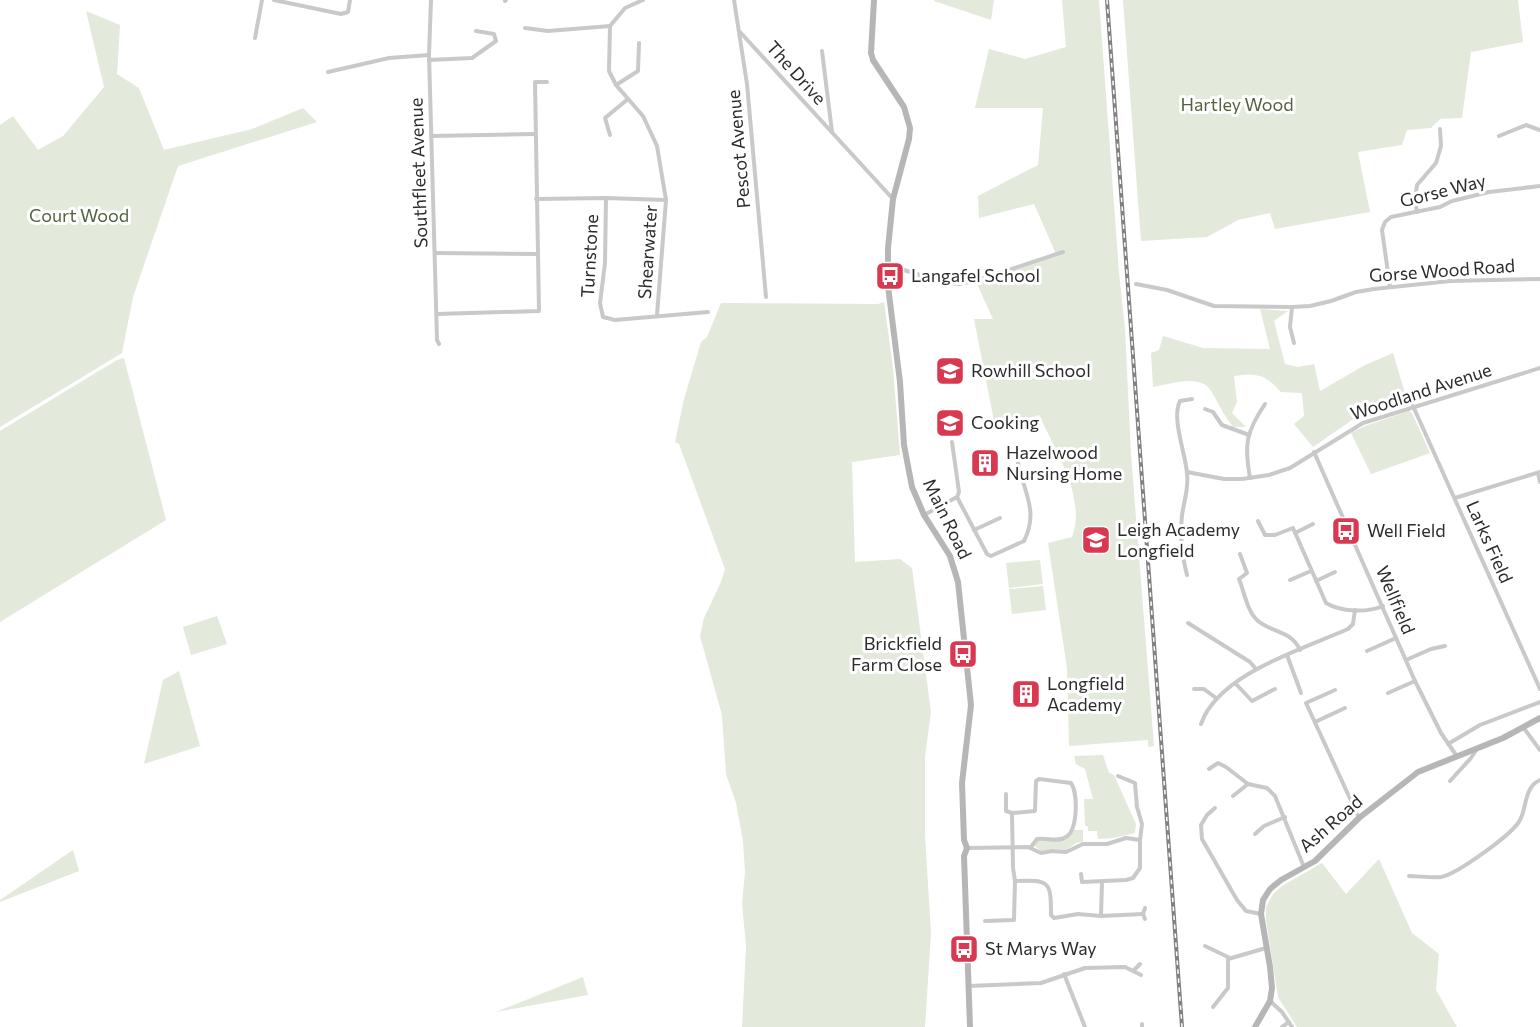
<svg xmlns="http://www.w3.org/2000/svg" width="1540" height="1027" viewBox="0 0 1540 1027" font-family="Commissioner,sans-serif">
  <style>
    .green { fill: #e3e9db }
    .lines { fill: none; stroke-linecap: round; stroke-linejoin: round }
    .street { stroke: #c9c9c9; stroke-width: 4 }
    .secondary { stroke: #b6b6b6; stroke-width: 6 }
    .rail-casing { stroke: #818181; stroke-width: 4 }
    .rail { stroke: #fff; stroke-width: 1.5; stroke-dasharray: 4.5; stroke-linecap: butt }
    .labels { text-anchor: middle; stroke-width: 6; stroke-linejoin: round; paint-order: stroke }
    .street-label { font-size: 18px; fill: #2c2c2c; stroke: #fff }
    .park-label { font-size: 18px; fill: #52643d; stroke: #fff }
    .poi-label { font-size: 18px; fill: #2c2c2c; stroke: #fff; text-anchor: start }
  </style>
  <rect width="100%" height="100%" fill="#fff"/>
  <!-- green -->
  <g class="green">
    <path d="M994,0L991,20L934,1V0Z"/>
    <path d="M1062,0H1099L1119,272L1125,329L1131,454L1154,746L1148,747V740L1069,746L1067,668L1048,543L1072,537C1087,499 1055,450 1039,415L1008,424L996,431L974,319H993L977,284L1056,254L1034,204L979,218L978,196L1038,165L1043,108H975L989,49L1025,59L1066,47Z"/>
    <path d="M1123,0H1518L1523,42L1471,52L1462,118L1440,119L1431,128L1407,130L1402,145L1358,152L1370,212L1275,229L1270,213L1238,220L1207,237L1141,241Z"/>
    <path d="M86,11L120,25L117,74L139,88L164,150L252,129L303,108L317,122L178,166L133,297L122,353L0,427V125L13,116L38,150L63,136L104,87Z"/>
    <path d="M884,302L893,368L900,455L852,462L855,562L900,559L912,568L931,712L925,757V836L931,933L925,1027H742L746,946L742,903L745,872L743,841L736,803L726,774L722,715L700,636L704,618L721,582L725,569L679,444L675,442L684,399L701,342L707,337L721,303L878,304Z"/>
    <path d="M1260,309L1288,311L1274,321L1285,364L1298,367L1314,364L1320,391L1365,365L1393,353L1408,403L1355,418L1313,447L1294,424L1304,416L1302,393L1281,392C1265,374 1257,373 1234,376L1237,402L1232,413L1246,427H1233C1223,414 1219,404 1211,391C1201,373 1169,384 1153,387L1151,353L1159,350L1163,336L1203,348L1270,349Z"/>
    <path d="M124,358L166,520L0,622V431L117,360Z"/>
    <path d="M1409,411L1412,413L1430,453L1371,474L1351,433L1365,426Z"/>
    <path d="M1040,560L1043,584L1009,588L1006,563Z"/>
    <path d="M1043,586L1046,610L1012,614L1009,589Z"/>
    <path d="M217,616L227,644L191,655L183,627Z"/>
    <path d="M179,671L200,746L144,764L163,680Z"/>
    <path d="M1103,755L1109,773L1114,775L1136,824L1135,833L1114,838L1098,839L1097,831H1088V827L1085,825L1084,799H1093L1085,769L1076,764L1074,756Z"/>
    <path d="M1074,830H1083V842L1076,843L1066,850L1054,849L1041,851L1035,846V842C1050,834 1060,849 1074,830Z"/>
    <path d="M73,850L79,871L0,902V900Z"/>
    <path d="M1379,859L1412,933L1439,954L1436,990L1457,1027H1297L1278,997L1266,920V907L1273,894L1282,886L1322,863L1346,894Z"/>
    <path d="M583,977L588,995L496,1012Z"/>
  </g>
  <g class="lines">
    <!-- street -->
    <g class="street">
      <path d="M274,0L341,14L348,12L350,0"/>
      <path d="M431,0L429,55L437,340L439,344"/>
      <path d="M734,0L747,84L766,297"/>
      <path d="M505,1L506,0"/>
      <path d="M610,26L609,71L616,85L643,116L657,146L666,200L657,315"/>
      <path d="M610,26L625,8L643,0"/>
      <path d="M525,28L548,31L610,26"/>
      <path d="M740,32L893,199"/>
      <path d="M255,38L262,0"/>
      <path d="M822,51L832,132"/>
      <path d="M429,60L472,58L496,41L494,34L476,31"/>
      <path d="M328,72L389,58L429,55"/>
      <path d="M616,85L638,71L639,43"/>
      <path d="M610,135L605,118L628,99"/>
      <path d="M431,136L535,134"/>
      <path d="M1499,136L1526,125L1540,130"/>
      <path d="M606,198L605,263L600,303L603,317L615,320L708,312"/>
      <path d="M536,199L606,198L666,200"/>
      <path d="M1417,212L1415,200L1417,185L1436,163L1441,146L1440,129"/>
      <path d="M435,253L537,254"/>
      <path d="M888,265L942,282L959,284L978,280L1063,252"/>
      <path d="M1136,284L1167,290L1214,306L1292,307L1310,306L1331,301L1356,292L1374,289L1450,281L1540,279"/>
      <path d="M1390,287L1382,230L1385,222L1391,217L1440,207L1452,201L1489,192L1540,186"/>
      <path d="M1292,307L1290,327L1294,343"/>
      <path d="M437,314L539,311L535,82H547"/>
      <path d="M1413,406L1540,689"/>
      <path d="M1205,409L1213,412L1222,425L1249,435"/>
      <path d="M1314,452L1415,681L1441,733L1456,755"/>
      <path d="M1187,472L1224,479H1242L1269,475L1290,468L1363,423L1540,368"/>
      <path d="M1538,473L1540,482"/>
      <path d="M1250,478C1244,445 1246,432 1265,404"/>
      <path d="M957,497L987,554L991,556L1024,541C1039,511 1024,493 1018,463"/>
      <path d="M1455,498L1540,472"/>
      <path d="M924,515L957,497L959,492L952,442"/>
      <path d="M1258,521L1265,535H1275L1293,528L1326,603C1341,612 1367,613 1383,606"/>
      <path d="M974,530L1000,518"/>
      <path d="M1295,533L1313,524"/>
      <path d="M1240,554L1247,573L1239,579C1244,591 1247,611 1257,620C1271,633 1291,630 1300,650"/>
      <path d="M1187,575C1182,556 1180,535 1182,515C1184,501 1189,488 1187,474C1186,454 1171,419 1180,401L1192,399"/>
      <path d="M1290,580L1311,571"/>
      <path d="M1316,581L1335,572"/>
      <path d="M1188,623L1250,662L1256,669"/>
      <path d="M1367,651L1396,638"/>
      <path d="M1287,655L1301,693"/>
      <path d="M1406,660L1431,649L1445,646"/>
      <path d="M1235,683L1252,701L1275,689"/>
      <path d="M1194,689H1204L1216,698"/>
      <path d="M1335,690L1306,703L1359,818"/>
      <path d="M1388,693L1415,681"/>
      <path d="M1315,722L1345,708"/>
      <path d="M1201,724C1218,674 1303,649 1348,629L1353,624L1355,610"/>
      <path d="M1523,727L1540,750"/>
      <path d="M1448,744L1480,725L1540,702"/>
      <path d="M1209,769L1218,763L1226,767L1248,784"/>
      <path d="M1450,781L1471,758L1477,749"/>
      <path d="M1006,794V811L1012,813"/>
      <path d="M1233,796L1248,784L1267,788L1275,796L1304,867"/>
      <path d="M1215,808L1207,815L1201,825L1202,839L1237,900L1246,911L1261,914"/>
      <path d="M1255,834L1264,826L1285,817"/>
      <path d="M967,848L1028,847L1041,853L1052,851L1066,852L1083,844H1107L1126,838L1140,840"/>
      <path d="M1081,874L1082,882L1126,880L1133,878L1140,868V840L1142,824L1137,807L1135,783L1118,776"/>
      <path d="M1409,876C1419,876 1431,878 1441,877C1457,874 1513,834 1520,820C1527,807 1524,787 1540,780"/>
      <path d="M1015,881C1050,880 1051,881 1051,915L1054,918L1078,914L1101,916L1143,914"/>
      <path d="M1101,916L1102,882"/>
      <path d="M1145,919L1143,914L1145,908"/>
      <path d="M985,921L1014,920L1015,881L1013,868L1012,813L1035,811L1036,781L1039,779L1071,783C1078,793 1078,830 1066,837C1057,843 1047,837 1037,839L1031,847"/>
      <path d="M1205,946L1230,958"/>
      <path d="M1134,970L1140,964"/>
      <path d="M1064,974L1085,1027"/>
      <path d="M969,986L1041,983L1085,968L1125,967L1141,975"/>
      <path d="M1270,1001L1282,1012L1292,1027"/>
      <path d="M1213,1007L1228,988V959L1266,948"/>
      <path d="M1142,1024V1027"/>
      <path d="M1282,1027L1289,1022"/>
    </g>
    <!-- secondary -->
    <g class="secondary">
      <path d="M874,0L871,53L873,60L904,107L910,128L909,139L893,199L888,248V286L900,382L904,445L912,487L924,515L950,556L958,582L971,705L962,783L964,840L967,848L964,856L970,1027"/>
      <path d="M1255,1027L1270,1001L1272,988L1270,967L1261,914L1263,900L1270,889L1281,880L1315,861L1359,818L1418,772L1503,738L1540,718"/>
    </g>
    <!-- rail casing -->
    <g class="rail-casing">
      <path id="rail" d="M1107,0L1182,1027"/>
    </g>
    <!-- rail -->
    <use href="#rail" class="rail"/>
  </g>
  <!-- icons -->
  <defs>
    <g id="bus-square" transform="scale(1.5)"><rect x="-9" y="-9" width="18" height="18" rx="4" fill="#d83950" stroke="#fff"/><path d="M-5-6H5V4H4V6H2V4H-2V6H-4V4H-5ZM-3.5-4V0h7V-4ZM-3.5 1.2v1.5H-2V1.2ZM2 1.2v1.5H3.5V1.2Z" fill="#fff"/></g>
    <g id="school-square" transform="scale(1.5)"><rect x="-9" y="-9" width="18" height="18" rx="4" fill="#d83950" stroke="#fff"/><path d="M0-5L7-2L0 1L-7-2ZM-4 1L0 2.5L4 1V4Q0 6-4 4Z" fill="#fff"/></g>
    <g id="building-square" transform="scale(1.5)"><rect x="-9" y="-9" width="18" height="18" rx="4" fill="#d83950" stroke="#fff"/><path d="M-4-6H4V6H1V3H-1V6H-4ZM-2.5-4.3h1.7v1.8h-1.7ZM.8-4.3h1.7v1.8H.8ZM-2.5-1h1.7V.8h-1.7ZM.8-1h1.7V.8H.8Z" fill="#fff"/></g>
  </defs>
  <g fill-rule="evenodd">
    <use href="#bus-square" x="890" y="276"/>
    <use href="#school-square" x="950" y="371"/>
    <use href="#school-square" x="950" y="423"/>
    <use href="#building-square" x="985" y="463"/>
    <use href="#bus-square" x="1346" y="531"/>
    <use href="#school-square" x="1096" y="540"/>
    <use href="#bus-square" x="963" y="654"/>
    <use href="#building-square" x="1026" y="694"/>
    <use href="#bus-square" x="964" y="949"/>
  </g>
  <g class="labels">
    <!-- street labels -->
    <g class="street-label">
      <text transform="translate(796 73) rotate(48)" y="6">The Drive</text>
      <text transform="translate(739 149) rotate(-95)" y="6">Pescot Avenue</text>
      <text transform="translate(419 173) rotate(-92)" y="6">Southfleet Avenue</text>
      <text transform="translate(1443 191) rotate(-14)" y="6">Gorse Way</text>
      <text transform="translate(648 252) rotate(-86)" y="6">Shearwater</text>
      <text transform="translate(590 256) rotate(-87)" y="6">Turnstone</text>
      <text transform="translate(1442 271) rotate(-4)" y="6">Gorse Wood Road</text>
      <text transform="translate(1421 392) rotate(-18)" y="6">Woodland Avenue</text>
      <text transform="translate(947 519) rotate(64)" y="6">Main Road</text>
      <text transform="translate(1489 542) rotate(66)" y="6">Larks Field</text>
      <text transform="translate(1395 600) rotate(67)" y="6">Wellfield</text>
      <text transform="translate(1331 824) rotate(-41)" y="6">Ash Road</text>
    </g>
    <!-- park labels -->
    <g class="park-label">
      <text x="1237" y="111">Hartley Wood</text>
      <text x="79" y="222">Court Wood</text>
    </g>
    <!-- poi labels -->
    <g class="poi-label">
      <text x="911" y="282">Langafel School</text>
      <text x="971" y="377">Rowhill School</text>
      <text x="971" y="429">Cooking</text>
      <text x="1006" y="459">Hazelwood<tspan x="1006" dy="21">Nursing Home</tspan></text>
      <text x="1117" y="536">Leigh Academy<tspan x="1117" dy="21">Longfield</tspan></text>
      <text x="1367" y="537">Well Field</text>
      <text x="942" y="650" text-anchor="end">Brickfield<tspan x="942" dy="21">Farm Close</tspan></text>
      <text x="1047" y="690">Longfield<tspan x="1047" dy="21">Academy</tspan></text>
      <text x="985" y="955">St Marys Way</text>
    </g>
  </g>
</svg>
